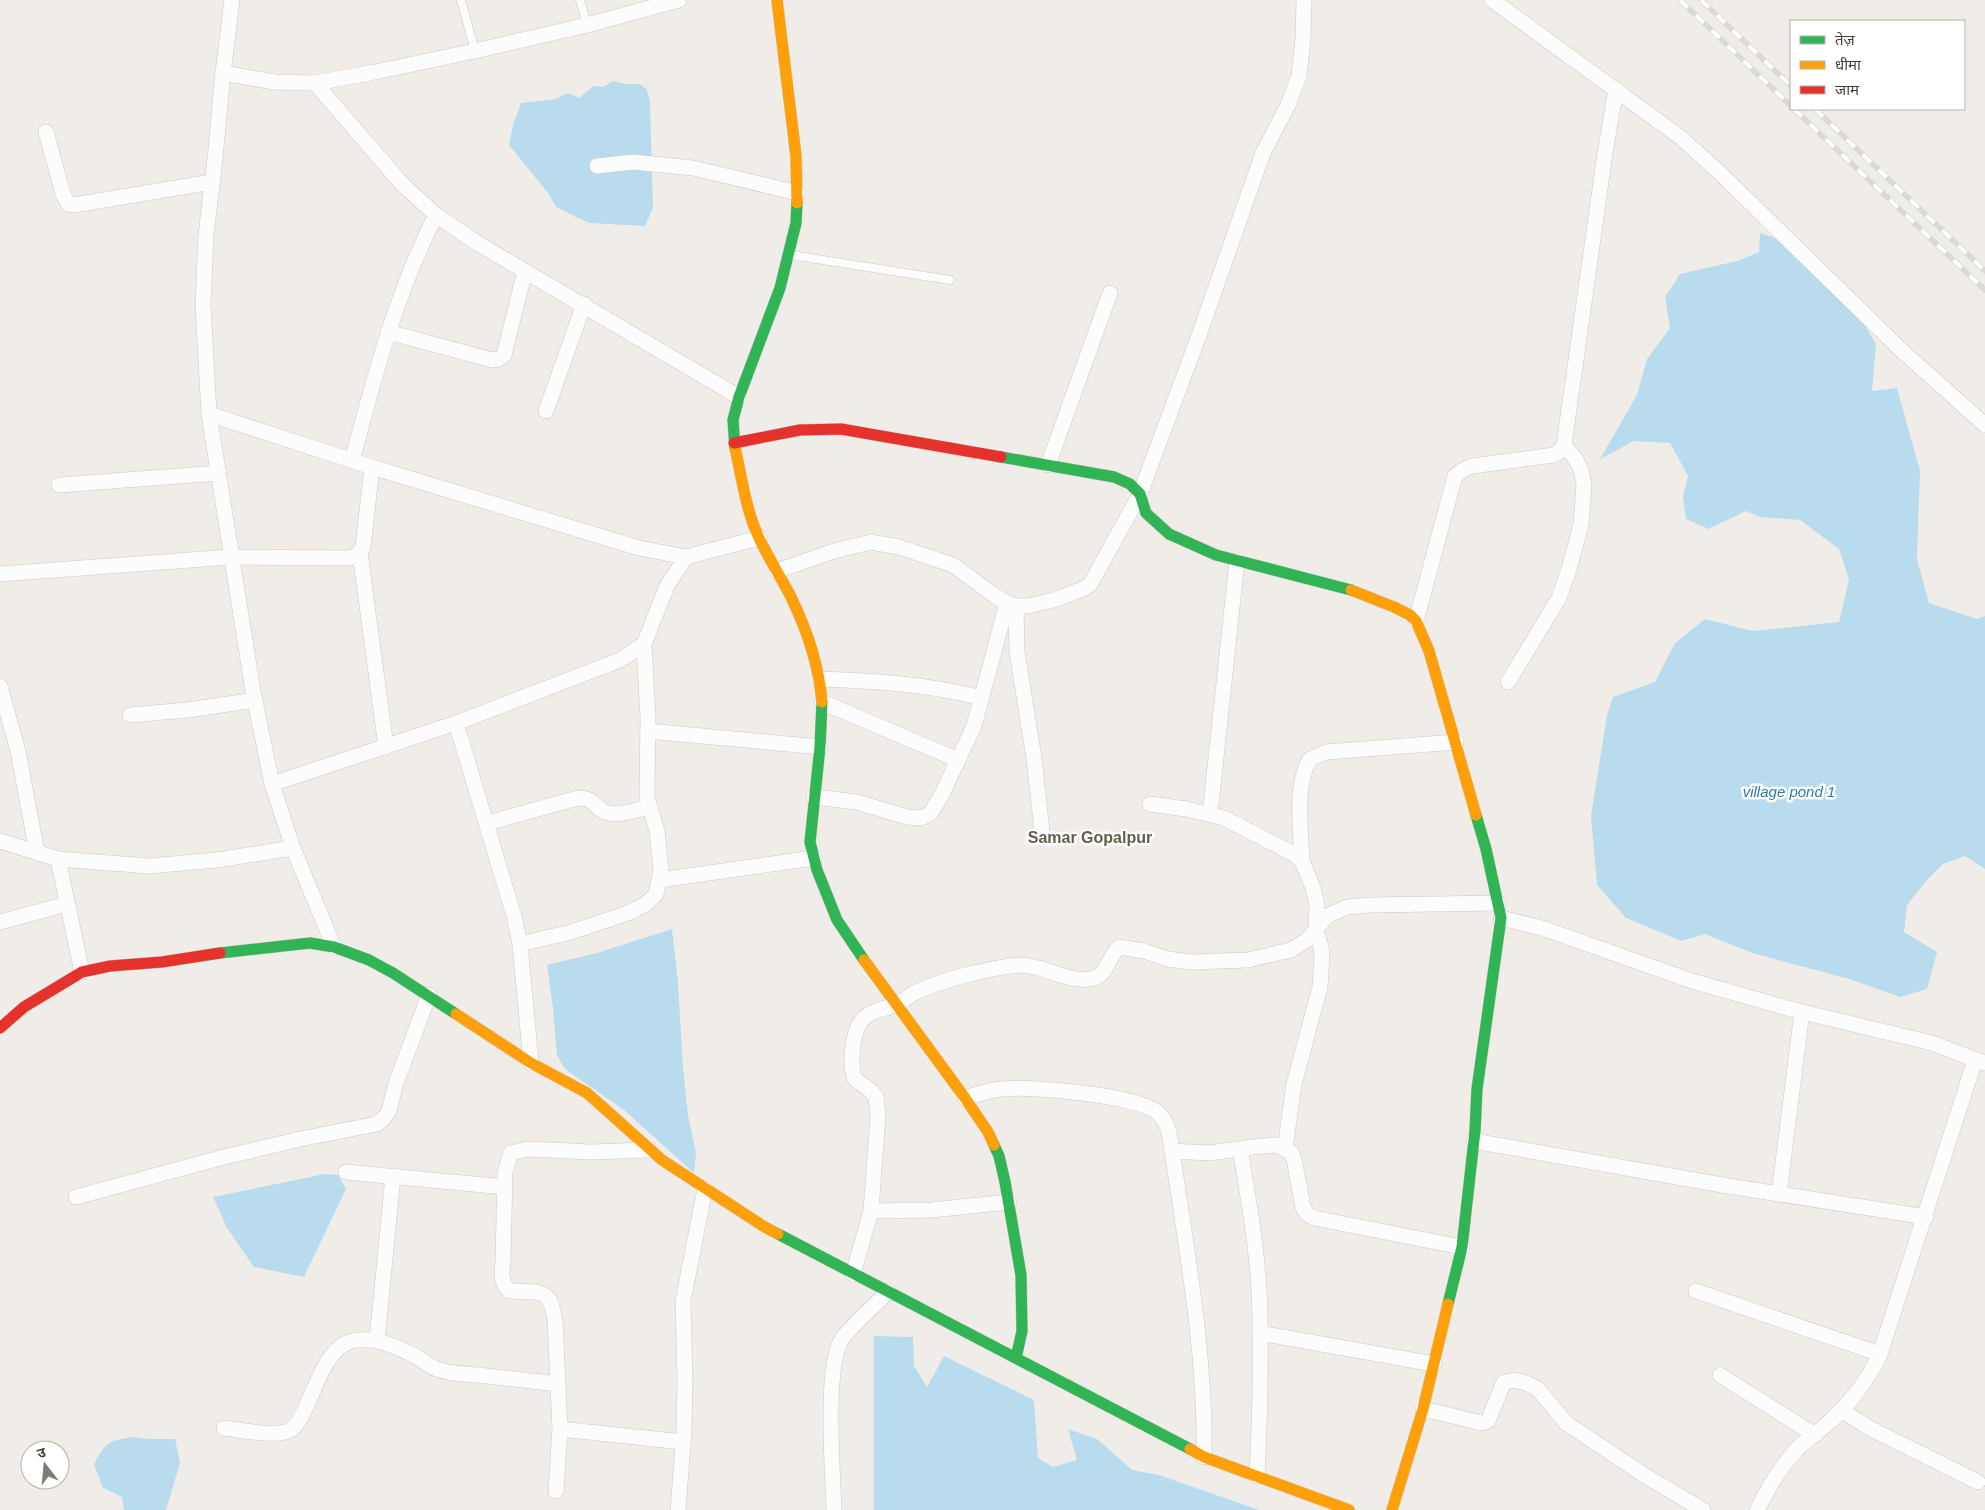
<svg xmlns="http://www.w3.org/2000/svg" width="1985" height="1510" viewBox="0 0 1985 1510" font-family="Arial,'Noto Sans Devanagari',sans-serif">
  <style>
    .water { fill: #b8dcee }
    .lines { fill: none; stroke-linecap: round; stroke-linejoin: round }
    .lane-casing { stroke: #cdc9c4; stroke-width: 9 }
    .street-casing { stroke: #cdc9c4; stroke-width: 16 }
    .fast-casing { stroke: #cfcabf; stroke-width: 12 }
    .slow-casing { stroke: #cfcabf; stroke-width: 12 }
    .jam-casing { stroke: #cfcabf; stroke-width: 12 }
    .lane { stroke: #fdfcfc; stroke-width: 8 }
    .street { stroke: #fdfcfc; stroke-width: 15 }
    .fast { stroke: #30b455; stroke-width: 11 }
    .slow { stroke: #ff9f0a; stroke-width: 11 }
    .jam { stroke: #e5322d; stroke-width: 11 }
    .rail-casing { stroke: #d9d9d8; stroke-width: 5.5 }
    .rail { stroke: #fff; stroke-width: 4; stroke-dasharray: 11; stroke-linecap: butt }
    .labels { text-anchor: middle; stroke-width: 5; stroke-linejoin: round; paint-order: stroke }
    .water-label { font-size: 15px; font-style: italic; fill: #2b7cab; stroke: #fff }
    .quarter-label { font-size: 16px; font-weight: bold; fill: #695b4c; stroke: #fff }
  </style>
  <rect width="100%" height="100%" fill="#f0ede8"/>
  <!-- water -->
  <g class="water">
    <path d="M613,81L626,84H640L647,90L650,102L653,208L645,226L589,223L556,207L548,193L509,145L513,125L521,103L556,99L568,93L579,98L594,86L603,87Z"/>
    <path d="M1760,233L1779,239L1863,322L1876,344L1872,391L1897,388L1920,471L1917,559L1929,603L1977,619L1985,616V869L1965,856L1943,864L1926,881L1907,905L1904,932L1937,952L1927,989L1900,997L1849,979L1752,953L1705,934L1681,941L1626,918L1597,885L1591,816L1607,715L1613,697L1655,682L1675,643L1705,619L1753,631L1839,622L1849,579L1839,549L1800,520L1760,517L1746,511L1708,529L1686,519L1683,497L1688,476L1670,443L1634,441L1600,459L1637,395L1647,359L1670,328L1665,297L1680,274L1737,261L1759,252Z"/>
    <path d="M672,929L678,983L683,1068L688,1115L696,1153L694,1173L624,1110L565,1069L557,1055L553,1009L547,965L597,953Z"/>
    <path d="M325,1174L338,1175L346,1189L304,1277L254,1267L227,1228L213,1197Z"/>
    <path d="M874,1336L913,1337L914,1366L927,1387L944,1356L1034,1400L1038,1458L1053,1467L1077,1460L1068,1429L1097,1439L1132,1470L1159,1475L1259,1510H874Z"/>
    <path d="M133,1437L148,1439H175L180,1463L166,1510H124L122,1497L103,1488L94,1464C106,1442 108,1441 133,1437Z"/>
  </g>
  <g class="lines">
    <!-- lane casing -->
    <g class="lane-casing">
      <g id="lane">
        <path d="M461,0L475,51"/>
        <path d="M580,0L587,25"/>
        <path d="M791,255L950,280"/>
      </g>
    </g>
    <!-- street casing -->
    <g class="street-casing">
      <g id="street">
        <path d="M232,0L223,73L215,159L206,235L203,305L209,414L253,691L272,784L293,848L334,947"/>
        <path d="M1492,0L1680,137L1721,174L1900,349L1985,425"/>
        <path d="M223,73L274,82L315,83L370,73L475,51L587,25L679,0"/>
        <path d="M315,83L403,185L436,215L477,243L739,397"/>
        <path d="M46,132L63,194L68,204L74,205L212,182"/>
        <path d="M597,166L633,162L693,168L798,193"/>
        <path d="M388,332L492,360L499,359L504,355L525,271"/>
        <path d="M546,411L584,304"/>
        <path d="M352,461C374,378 396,293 436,215"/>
        <path d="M1048,465L1110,293"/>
        <path d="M372,467L639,548L686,557"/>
        <path d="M59,485L219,473"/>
        <path d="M360,553L386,747"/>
        <path d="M777,571L834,551L871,542L899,547L953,565L994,595L1007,603L1016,606H1028L1054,600L1085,588L1091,583L1140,494L1198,338L1263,153L1288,105L1299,76L1303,39L1304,0"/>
        <path d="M0,574L231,557L343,558C353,558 358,556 363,547L372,467L209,414"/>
        <path d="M1016,606L1017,652L1034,758L1042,831"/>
        <path d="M1416,621L1455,476L1463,470L1472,466L1554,455L1560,451L1564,445L1605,153L1616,89"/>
        <path d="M820,679C876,681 927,684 982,698"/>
        <path d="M1508,682L1559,598L1569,569L1581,525L1584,484L1581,470L1575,458L1564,445"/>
        <path d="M0,686L18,751L37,853"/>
        <path d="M822,702L958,760"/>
        <path d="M130,715L188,710L255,700"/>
        <path d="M456,723L514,916L520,944L531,1063"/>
        <path d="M648,731L820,747"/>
        <path d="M272,784L456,723L620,660L644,644L667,586L686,557L759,538"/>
        <path d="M814,797L857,802L907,817L921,818L930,814L941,796L974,726L1007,603"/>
        <path d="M1150,804L1186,809L1224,818L1292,853L1302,861L1313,888L1317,905L1316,931L1321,946L1322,954L1320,987L1294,1084L1285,1148"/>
        <path d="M1210,814L1237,561"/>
        <path d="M487,823L578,798C595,797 593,808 605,812C618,817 636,810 650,807"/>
        <path d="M0,841L58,859L149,866L217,860L293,848"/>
        <path d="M58,859L82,972"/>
        <path d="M1302,861C1301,830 1294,786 1310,759L1326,752L1456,742"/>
        <path d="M660,880L814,858"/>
        <path d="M1501,918L1542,928L1692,981L1794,1010L1932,1043L1984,1063"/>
        <path d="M0,922L67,904"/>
        <path d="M520,944L571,932L628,913L646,904L656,894L661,870L657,831L647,797L648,718L644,644"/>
        <path d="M965,1098C977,1094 990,1090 1002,1089C1029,1085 1138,1096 1157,1112C1169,1122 1170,1137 1172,1151C1187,1252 1206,1355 1204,1457"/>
        <path d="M1474,1141L1722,1185L1926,1217"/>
        <path d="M1240,1149C1248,1195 1256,1242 1259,1289C1262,1352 1260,1414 1257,1476"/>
        <path d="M1172,1151L1210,1153L1252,1147L1276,1145L1291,1152L1294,1159L1303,1207L1307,1214L1314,1218L1462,1247"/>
        <path d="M346,1172L505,1187"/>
        <path d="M1779,1194L1802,1012"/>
        <path d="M76,1197L224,1157L300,1139L377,1124L384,1118L389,1111L396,1083L429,995"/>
        <path d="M871,1211L932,1210L1009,1202"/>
        <path d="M853,1274L871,1211L878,1116L876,1097L870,1090L855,1079C849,1065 852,1029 864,1018C872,1010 885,1009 895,1005C902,1002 908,997 914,993C941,980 991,967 1020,965C1045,965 1070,985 1094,978C1108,974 1109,955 1119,947L1144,951L1167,959L1191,962L1248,960L1291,950L1307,940L1327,916L1347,907L1370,905L1498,903"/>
        <path d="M1696,1291L1880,1354"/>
        <path d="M1260,1333L1434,1364"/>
        <path d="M377,1341L393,1176"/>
        <path d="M1720,1375L1815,1435"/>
        <path d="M1423,1409L1482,1423L1488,1421L1504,1382L1514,1380L1526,1383L1538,1389L1566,1423L1644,1475L1703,1510"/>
        <path d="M1841,1410L1871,1429L1978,1482"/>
        <path d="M224,1428C241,1430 272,1437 288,1431C309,1425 317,1349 352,1341C375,1336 398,1347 417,1357C424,1361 430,1367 437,1369C449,1374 465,1374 478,1375C505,1378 531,1381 558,1384"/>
        <path d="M560,1429L683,1442"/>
        <path d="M556,1491L560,1429L555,1319L552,1307L549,1299L543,1294L536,1292L509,1291C501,1282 501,1274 503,1263L505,1172L511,1153L528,1149L591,1152L648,1150"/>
        <path d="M678,1510L684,1433L685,1380L683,1301L705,1189"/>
        <path d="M834,1510C833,1474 824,1366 842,1339C852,1325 875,1305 888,1292"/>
        <path d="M1757,1510C1768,1488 1780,1467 1797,1449C1806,1440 1817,1433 1827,1424C1850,1404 1867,1382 1880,1354L1975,1060"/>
      </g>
    </g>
    <!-- fast casing -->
    <g class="fast-casing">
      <g id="fast">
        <path d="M735,448L733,420L739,397L780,288L796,223L797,203"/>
        <path d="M1001,457L1114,477L1130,484L1140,494L1146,513L1169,534L1216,555L1351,590"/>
        <path d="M822,702L820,747L810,842L817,870L837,920L864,960"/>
        <path d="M220,953L310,943L334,947L369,960L393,973L456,1014"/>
        <path d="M994,1145L999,1156L1005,1182L1021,1275L1022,1331L1016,1358"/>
        <path d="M778,1234L1190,1449"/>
        <path d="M1448,1304L1462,1247L1475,1131L1477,1089L1501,918L1486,849L1476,815"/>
      </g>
    </g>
    <!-- slow casing -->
    <g class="slow-casing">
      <g id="slow">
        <path d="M777,0L796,156L797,203"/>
        <path d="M735,448C742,478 746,512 760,540C769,559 781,577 791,597C807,630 819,666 822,702"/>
        <path d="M1351,590L1394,607L1410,615L1416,621L1429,651L1476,815"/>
        <path d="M864,960L965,1098L988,1132L994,1145"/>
        <path d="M456,1014L531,1063L587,1093L662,1160L763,1226L778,1234"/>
        <path d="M1190,1449L1204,1457L1349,1510"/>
        <path d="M1392,1510L1423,1409L1448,1304"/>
      </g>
    </g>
    <!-- jam casing -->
    <g class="jam-casing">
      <g id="jam">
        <path d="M734,443L800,430L841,429L1001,457"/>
        <path d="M0,1028L24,1007L82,972L110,966L162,962L220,953"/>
      </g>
    </g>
    <!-- lane -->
    <use href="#lane" class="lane"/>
    <!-- street -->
    <use href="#street" class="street"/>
    <!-- fast -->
    <use href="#fast" class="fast"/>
    <!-- slow -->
    <use href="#slow" class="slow"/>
    <!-- jam -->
    <use href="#jam" class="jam"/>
    <!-- rail casing -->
    <g class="rail-casing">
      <g id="rail">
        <path d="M1680,0L1791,106"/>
        <path d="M1701,0L1791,86"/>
        <path d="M1794,109L1985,290"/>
        <path d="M1815,109L1985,271"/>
      </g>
    </g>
    <!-- rail -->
    <use href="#rail" class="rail"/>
  </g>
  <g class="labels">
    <!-- water labels -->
    <g class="water-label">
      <text x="1789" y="797">village pond 1</text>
    </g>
    <!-- quarter labels -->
    <g class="quarter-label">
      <text x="1090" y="843">Samar Gopalpur</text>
    </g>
  </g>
  <!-- legend -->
  <rect x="1790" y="20" width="175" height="90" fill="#ffffff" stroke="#b5b2ae"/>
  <rect x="1800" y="36" width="25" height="8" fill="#30b455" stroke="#b5b2ae"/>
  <text x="1835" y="45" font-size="15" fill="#463e35">तेज़</text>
  <rect x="1800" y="61" width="25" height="8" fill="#ff9f0a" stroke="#b5b2ae"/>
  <text x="1835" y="70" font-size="15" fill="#463e35">धीमा</text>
  <rect x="1800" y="86" width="25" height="8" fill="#e5322d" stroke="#b5b2ae"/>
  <text x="1835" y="95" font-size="15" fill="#463e35">जाम</text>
  <!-- north arrow -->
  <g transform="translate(45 1465) rotate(344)"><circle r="24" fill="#ffffff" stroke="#b5b2ae"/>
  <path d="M0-4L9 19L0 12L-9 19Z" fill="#827b74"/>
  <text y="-8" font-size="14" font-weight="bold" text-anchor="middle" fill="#463e35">उ</text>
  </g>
</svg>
